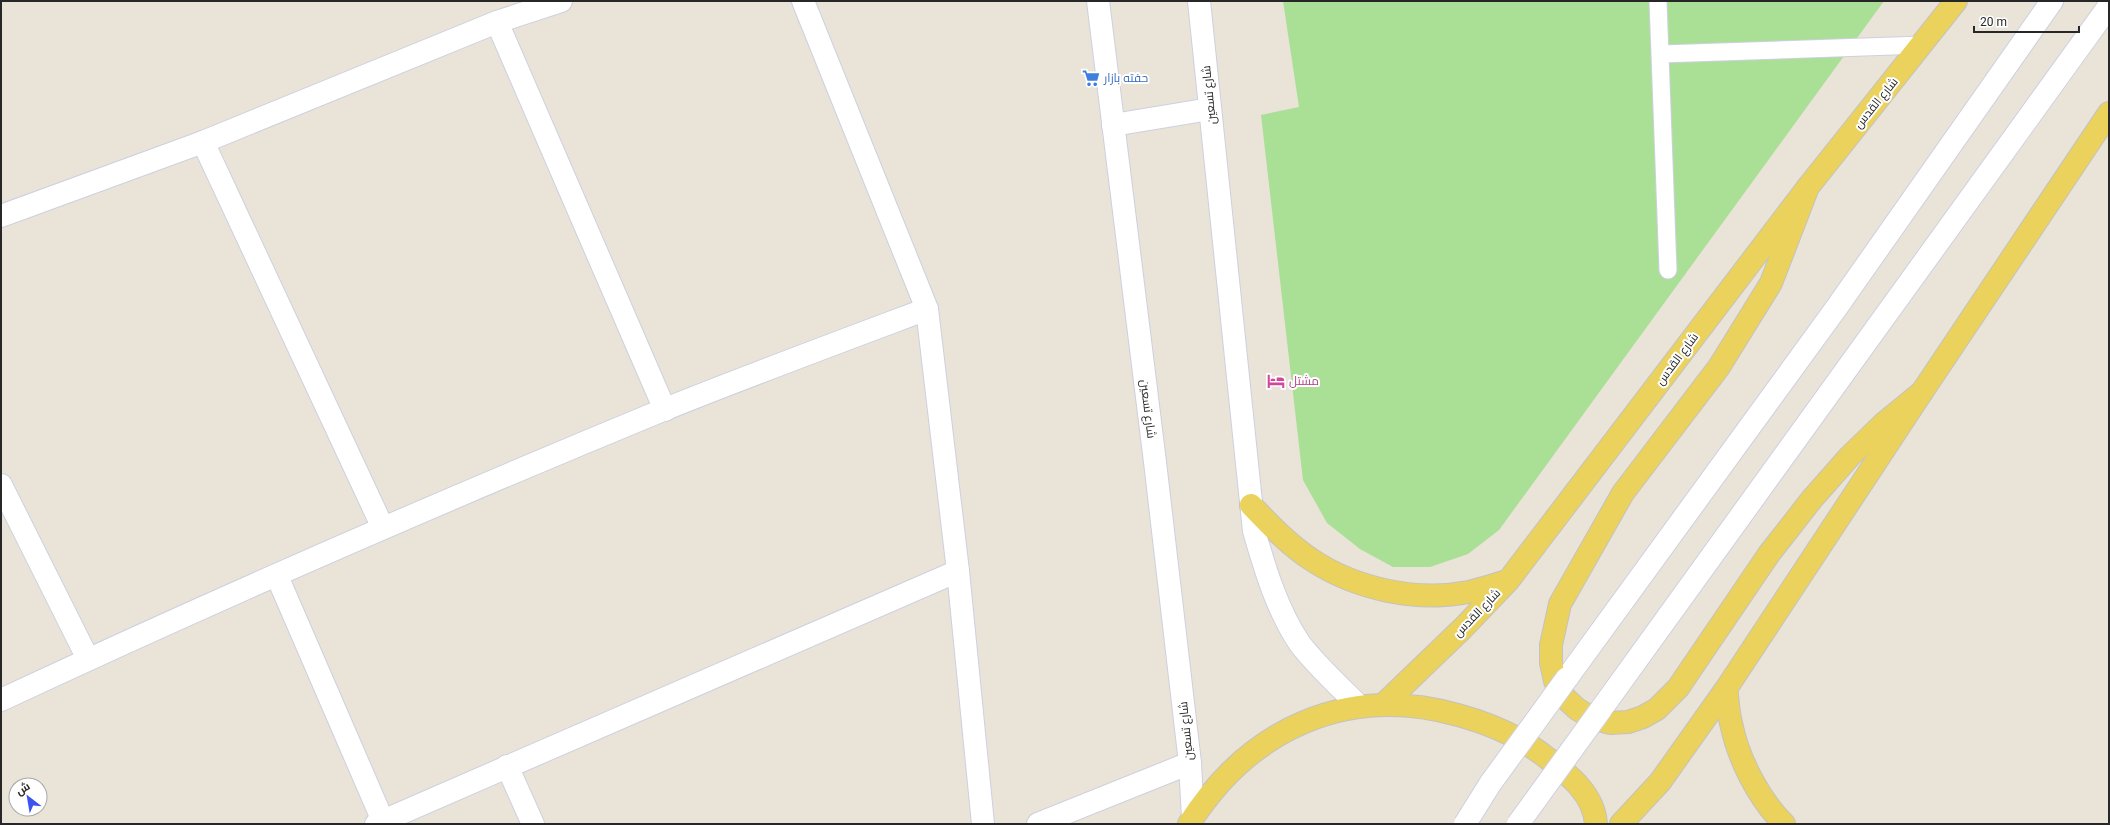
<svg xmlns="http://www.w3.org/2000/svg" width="2110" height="825" viewBox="0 0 2110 825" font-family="Roboto,Cairo,sans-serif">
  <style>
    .green { fill: #aadf96 }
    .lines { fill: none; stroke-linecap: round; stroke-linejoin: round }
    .service-casing { stroke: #ced0e0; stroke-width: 19 }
    .minor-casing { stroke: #ced0e0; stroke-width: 24 }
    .secondary-casing { stroke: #ced0e0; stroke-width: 24 }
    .primary-casing { stroke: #c3c3c3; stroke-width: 24 }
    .service { stroke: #fff; stroke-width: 17 }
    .minor { stroke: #fff; stroke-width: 22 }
    .secondary { stroke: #fff; stroke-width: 22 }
    .primary { stroke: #ead25c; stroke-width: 22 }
    .secondary-bridge-casing { stroke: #ced0e0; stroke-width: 24; stroke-linecap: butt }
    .secondary-bridge { stroke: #fff; stroke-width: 22 }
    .labels { text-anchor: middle; stroke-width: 4; stroke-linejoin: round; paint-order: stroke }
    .shop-label { font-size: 12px; fill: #366cbe; stroke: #fff; text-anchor: start }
    .street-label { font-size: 12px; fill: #272727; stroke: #fff }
    .hotel-label { font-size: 12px; fill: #b23c85; stroke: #fff; text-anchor: start }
  </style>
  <rect width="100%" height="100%" fill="#e9e3d8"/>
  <!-- green -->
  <path class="green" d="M1283,1H1884L1499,530L1468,554L1430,567H1393L1360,549L1327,523L1303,480L1261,115L1299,107Z"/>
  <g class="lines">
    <!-- service casing -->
    <g class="service-casing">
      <g id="service">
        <path d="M1658,1L1668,270"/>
        <path d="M1661,54L1922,45"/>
      </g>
    </g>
    <!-- minor casing -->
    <g class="minor-casing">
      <g id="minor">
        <path d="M803,1L927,309L958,571L983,824"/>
        <path d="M497,22L665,410"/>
        <path d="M203,142L383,528"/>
        <path d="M1,216L203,142L497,22L561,1"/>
        <path d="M1,485L88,659"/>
        <path d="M277,576L383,821"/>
        <path d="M1,700C219,598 440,502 663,410C750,375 839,342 927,309"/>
        <path d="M507,766L533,824"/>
        <path d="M376,824L958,571"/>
        <path d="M1038,824L1190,763"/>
      </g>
    </g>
    <!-- secondary casing -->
    <g class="secondary-casing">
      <g id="secondary">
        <path d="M1098,1L1155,462L1190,763L1193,818"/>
        <path d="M1199,1L1254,531C1265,569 1277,610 1300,644C1317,666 1339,686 1359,706"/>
        <path d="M1113,125L1210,109"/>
        <path d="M1567,678L1837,307L2052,1"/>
        <path d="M1602,708L2109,6"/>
      </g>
    </g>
    <!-- primary casing -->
    <g class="primary-casing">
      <g id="primary">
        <path d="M1808,187L1771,283L1719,367L1623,493L1560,604L1551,645V663L1555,681L1564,697L1577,709L1592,718L1610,723L1628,722L1643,717L1657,709L1678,688L1769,554L1812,499L1850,456L1883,424L1922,392"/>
        <path d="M1251,505C1270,525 1289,545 1312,560C1356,589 1416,602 1469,592C1482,589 1494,585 1507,581"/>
        <path d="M1726,689C1728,700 1728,712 1731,723C1738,758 1758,798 1784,824"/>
        <path d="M1384,704L1463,628L1508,581L1808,187L1956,1"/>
        <path d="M1189,824C1250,728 1347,684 1458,715C1491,724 1521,737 1547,758C1569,775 1594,794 1596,824"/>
        <path d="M1621,824L1660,782L1726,689L1922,392L2109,113"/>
      </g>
    </g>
    <!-- service -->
    <use href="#service" class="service"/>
    <!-- minor -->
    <use href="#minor" class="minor"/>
    <!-- secondary -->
    <use href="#secondary" class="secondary"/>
    <!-- primary -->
    <use href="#primary" class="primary"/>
    <!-- secondary-bridge casing -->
    <g class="secondary-bridge-casing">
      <g id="secondary-bridge">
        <path d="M1465,824L1490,784L1567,678"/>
        <path d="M1518,824L1602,708"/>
      </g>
    </g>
    <!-- secondary-bridge -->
    <use href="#secondary-bridge" class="secondary-bridge"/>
  </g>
  <!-- icons -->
  <defs>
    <g id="supermarket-bare" transform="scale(1.38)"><path d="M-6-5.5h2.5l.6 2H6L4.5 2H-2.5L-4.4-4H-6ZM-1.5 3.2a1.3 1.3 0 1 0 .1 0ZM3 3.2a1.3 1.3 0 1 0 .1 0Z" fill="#3f7fe0" stroke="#fff" stroke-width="2.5" paint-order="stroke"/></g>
    <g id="hotel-bare" transform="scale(1.38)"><path d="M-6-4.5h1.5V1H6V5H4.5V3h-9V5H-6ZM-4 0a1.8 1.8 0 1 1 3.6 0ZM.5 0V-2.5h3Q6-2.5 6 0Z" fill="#d1479c" stroke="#fff" stroke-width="2.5" paint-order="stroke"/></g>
  </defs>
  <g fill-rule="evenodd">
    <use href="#supermarket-bare" x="1091" y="78"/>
    <use href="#hotel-bare" x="1276" y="381"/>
  </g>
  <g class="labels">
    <!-- shop labels -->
    <g class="shop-label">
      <text x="1104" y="82">حفته بازار</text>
    </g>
    <!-- street labels -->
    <g class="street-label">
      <text transform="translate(1209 95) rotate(-96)" y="4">شارع تسعين</text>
      <text transform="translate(1876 103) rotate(-51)" y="4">شارع القدس</text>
      <text transform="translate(1677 359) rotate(-53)" y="4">شارع القدس</text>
      <text transform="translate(1148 409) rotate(83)" y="4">شارع تسعين</text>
      <text transform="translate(1477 613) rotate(-46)" y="4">شارع القدس</text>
      <text transform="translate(1186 731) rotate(-96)" y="4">شارع تسعين</text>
    </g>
    <!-- hotel labels -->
    <g class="hotel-label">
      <text x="1289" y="385">مشتل</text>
    </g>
  </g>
  <!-- border -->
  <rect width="2110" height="825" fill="none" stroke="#272727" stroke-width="4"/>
  <!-- north arrow -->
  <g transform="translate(28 797) rotate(329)"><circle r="19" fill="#ffffff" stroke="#a9a9a9"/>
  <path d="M0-3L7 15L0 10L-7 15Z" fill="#3c53f2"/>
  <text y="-6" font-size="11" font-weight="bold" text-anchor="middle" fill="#272727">ش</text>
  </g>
  <!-- scale -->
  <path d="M1974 26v6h105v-6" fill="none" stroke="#272727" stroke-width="2"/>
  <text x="1980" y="26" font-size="12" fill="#272727" stroke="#ffffff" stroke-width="3" paint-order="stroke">20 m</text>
</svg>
